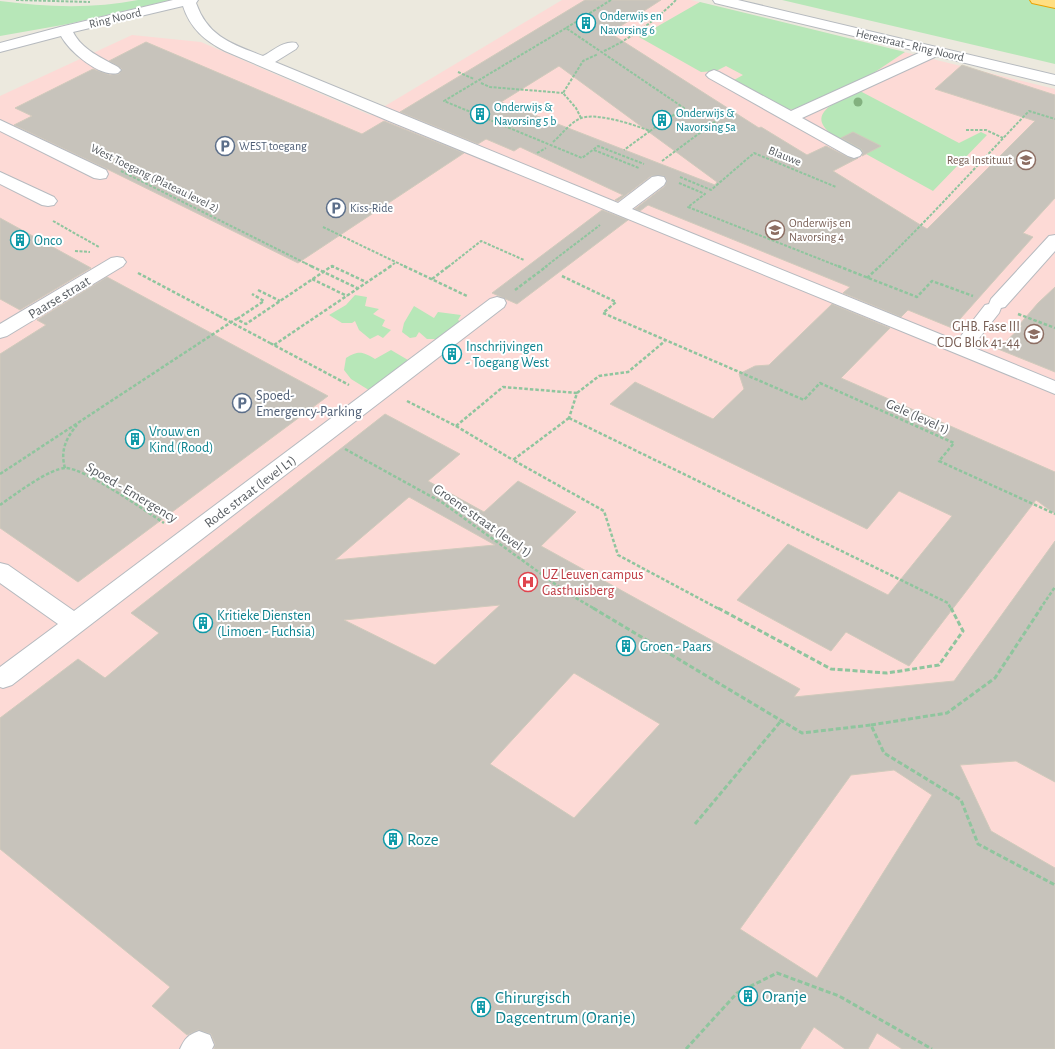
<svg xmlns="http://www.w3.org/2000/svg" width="1055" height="1049" viewBox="0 0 1055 1049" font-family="'Alegreya Sans',sans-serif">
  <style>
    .medical { fill: #fddad6 }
    .green { fill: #b7e7b8 }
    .building { fill: #c7c3bb; stroke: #d1cabc; fill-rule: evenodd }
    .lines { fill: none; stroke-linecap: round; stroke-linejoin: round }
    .minor-casing { stroke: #b6babf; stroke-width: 2 }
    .highway-casing { stroke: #eaa100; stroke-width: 2 }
    .path-far2 { stroke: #8fc59e; stroke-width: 2; stroke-dasharray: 3 1.5; stroke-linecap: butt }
    .path-far1 { stroke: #8fc59e; stroke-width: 2.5; stroke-dasharray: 3.5 2; stroke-linecap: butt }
    .path { stroke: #8fc59e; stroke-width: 3; stroke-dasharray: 5 2.5; stroke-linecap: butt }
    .minor { fill: #fff; fill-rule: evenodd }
    .highway { fill: #ffdf82; fill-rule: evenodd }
    .path-bridge-far1 { stroke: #8fc59e; stroke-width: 2; stroke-dasharray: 3 1.5; stroke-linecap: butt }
    .path-bridge { stroke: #8fc59e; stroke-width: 2.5; stroke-dasharray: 3.5 2; stroke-linecap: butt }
    .tree { fill: #83b17f }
    .labels { text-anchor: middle; stroke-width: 4; stroke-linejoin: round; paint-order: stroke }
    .far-culture-label { font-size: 12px; fill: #0d838f; stroke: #fff; text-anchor: start }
    .far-street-label { font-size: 12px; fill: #575c61; stroke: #fff }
    .far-service-label { font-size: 12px; fill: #4e5e75; stroke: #fff; text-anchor: start }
    .far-education-label { font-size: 12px; fill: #785e54; stroke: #fff; text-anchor: end }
    .culture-label { font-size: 14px; fill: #0d838f; stroke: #fff; text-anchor: start }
    .street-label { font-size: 14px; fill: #575c61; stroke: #fff }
    .education-label { font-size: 14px; fill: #785e54; stroke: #fff; text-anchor: end }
    .service-label { font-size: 14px; fill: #4e5e75; stroke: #fff; text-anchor: start }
    .health-label { font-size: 14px; fill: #be3a42; stroke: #fff; text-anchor: start }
    .near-culture-label { font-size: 17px; fill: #0d838f; stroke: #fff; text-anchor: start }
  </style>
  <rect width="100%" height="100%" fill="#ece9de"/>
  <!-- medical -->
  <path class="medical" d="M562,0H691L1055,89V1049H0V96L132,35L201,42L370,115Z"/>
  <!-- green -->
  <g class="green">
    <path d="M138,0H171L68,24L0,36V1C45,7 93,9 138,0Z"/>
    <path d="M782,0H1055V64Z"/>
    <path d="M700,2L905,52L866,78L797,110L787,109L734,80L743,75L726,66L716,71L701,72L639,37Z"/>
    <path d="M860,91L959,143L981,132L987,135L933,191L837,138C800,114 838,101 860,91Z"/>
    <path d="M355,295L367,297L365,306L379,309L373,314L385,320L382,326L391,330L383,338L378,335L370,339L359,330L355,321L352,323H342L329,315L346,305Z"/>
    <path d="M414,306L434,318L438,312L461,315L458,320L463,323L436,339H427L419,332L416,337L410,338L402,332L404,323Z"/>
    <path d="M391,350L408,360L372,392L351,379L344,370L346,358C359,350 363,352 375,359Z"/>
  </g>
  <!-- building -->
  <g class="building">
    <path d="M585,0H661L610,33L759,128L761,127L807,155L826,146L848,157L854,159L858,158L833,171L927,229L1035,121L935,89L962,65L1055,95V198L1023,233L1033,237L952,328L908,310L901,317L843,293L850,287L648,205L640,211L635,209L665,186L667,180L664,176H651L618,201L615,200L623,195L520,147L514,151L486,139L478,144L400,112ZM559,66L717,182L715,185L501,102Z"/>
    <path d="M146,42L362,134L384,121L464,153L298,263L107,169L14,125L32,116L15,108L93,69L110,75L119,74L122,69L109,61Z"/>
    <path d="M853,132L881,146L862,156L863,152L861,149L841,138Z"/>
    <path d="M602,210L628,220L517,304L492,293Z"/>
    <path d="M0,218L91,268L20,310L0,299Z"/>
    <path d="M107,277L328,396L78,582L0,528V354L46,325L37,320Z"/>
    <path d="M1055,287V372L998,349L1022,326L1019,325L1038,303Z"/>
    <path d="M832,304L890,328L841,378L1055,472V514L1036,500L909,666L846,632L831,651L737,600L788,544L888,595L952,516L899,491L867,529L610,404L635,382L713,419L744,389L739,374L755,366L769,365Z"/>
    <path d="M385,414L460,454L428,481L484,512L518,481L576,512L541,546L800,689L794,697L954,681L1055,541V782L1016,761L960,765L991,831L1055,868V1049H902L877,1033L868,1049H845L814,1027L800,1049H214L215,1044L211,1034L198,1030L187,1035L152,1006L170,987L0,849V718L78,659L105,678L159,633L131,613ZM409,497L495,545L335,560ZM500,605L435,665L344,620ZM574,673L660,724L574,818L490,764ZM894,770L932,795L817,978L740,929L851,775Z"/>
  </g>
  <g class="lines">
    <!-- minor casing -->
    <g class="minor-casing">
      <g id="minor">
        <path d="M173,0H198L196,3C208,37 232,44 263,56C273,51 284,40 296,43L298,46L296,49L275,62L618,203L652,177L658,176L664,177L666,181L664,185L632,209L957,341L985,305L989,304L991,299L1049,236L1055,235V251L1005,307L1001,308L999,313L972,347L1055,381V394L389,121L225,51C205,41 190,28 183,6L73,32C82,50 102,58 118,67L121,70L118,73C100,78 69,51 61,36L0,52V43L60,27Z"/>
        <path d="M713,0H738L1055,75V85L937,56L802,118L860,150L862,153L860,156L854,158L848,156L709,78L706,75L709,72L714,70L719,72L791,111L921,52L715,3Z"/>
        <path d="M0,120L106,170L108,174L106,178L100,179L94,178L0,131Z"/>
        <path d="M0,172L54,197L57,201L54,205L48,206L42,205L0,184Z"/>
        <path d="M117,257L123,258L126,262L123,266L7,336L0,338V324L111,258Z"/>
        <path d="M497,297L504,299L506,303L504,307L12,685L3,688L0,687V667L58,624L0,583V563L8,565L74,611L490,299Z"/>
        <path d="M199,1031L210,1035L214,1045L212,1049H180C185,1038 188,1035 199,1031Z"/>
      </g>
    </g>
    <!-- highway casing -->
    <g class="highway-casing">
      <path id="highway" d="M1030,0H1055V8L1032,3Z"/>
    </g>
    <!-- path-far2 -->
    <g class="path-far2">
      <path d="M16,0L90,2"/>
      <path d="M611,0L566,28L684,108L650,131"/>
      <path d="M566,28L444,101L582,158L598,146L644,164"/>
      <path d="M604,51C630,39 656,20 676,0"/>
      <path d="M458,72L474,79"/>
      <path d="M481,83L490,87L563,93"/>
      <path d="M581,118L576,108L563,93L583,61L598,54"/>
      <path d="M966,130H986L1003,138"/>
      <path d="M553,142C561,135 569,124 579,119C594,111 635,125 650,131L624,150"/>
      <path d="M594,150L639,168"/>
      <path d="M537,153L546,148"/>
      <path d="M662,161L732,109"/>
      <path d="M121,171L305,263"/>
      <path d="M680,177L711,190L754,153L836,187"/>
      <path d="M679,183L705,194L688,207L840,267"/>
      <path d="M53,221L99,247"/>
      <path d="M323,227L406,267"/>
      <path d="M75,251L90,252"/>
      <path d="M331,267H334"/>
      <path d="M389,267L395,263"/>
      <path d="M448,267L481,241L524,260"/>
      <path d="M545,267L600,225"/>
      <path d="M879,267C931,217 979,163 1029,111L1055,119"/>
    </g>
    <!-- path-far1 -->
    <g class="path-far1">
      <path d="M404,266L467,296"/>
      <path d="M838,266L917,297L932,281L973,296"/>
      <path d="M138,273L219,316"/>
      <path d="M562,276L616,302L603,313L804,400L820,383L954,443L939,461L1055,514"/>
      <path d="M867,278L880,266"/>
      <path d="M312,279L347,296"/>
      <path d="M432,279L449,266"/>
      <path d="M258,290L280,301"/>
      <path d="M515,290L547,266"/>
      <path d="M1018,314L1055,328"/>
      <path d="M237,319L264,301L252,294"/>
      <path d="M270,343L349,385"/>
      <path d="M274,345L391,266"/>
      <path d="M577,393L599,376L628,372L665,341"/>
      <path d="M407,401L456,426L503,387L577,393L569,418"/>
      <path d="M569,418L948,603L951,609"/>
      <path d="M569,418L513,460L604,511L618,555L719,609"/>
      <path d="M456,426L513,460"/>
      <path d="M345,449L443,503L569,594L595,609"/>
      <path d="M65,468C60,451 66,438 77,425"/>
      <path d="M0,474L236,319L246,324L332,266L366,282"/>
      <path d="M0,505C14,495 50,468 66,468C86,469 144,510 164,523"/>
      <path d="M1040,609L1055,587"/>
    </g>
    <!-- path -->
    <g class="path">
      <path d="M593,608L802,733L871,725L884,753L961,800L978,844L1055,885"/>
      <path d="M718,608L831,669L887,673L939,665L963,631L951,608"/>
      <path d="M871,725L947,713L995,678L1041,608"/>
      <path d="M695,824L781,721"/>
      <path d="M686,1049L737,993L777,973L839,996L932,1049"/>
    </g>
    <!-- minor -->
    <use href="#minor" class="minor"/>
    <!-- highway -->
    <use href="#highway" class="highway"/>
    <!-- path-bridge-far1 -->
    <path class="path-bridge-far1" d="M305,263L313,267"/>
    <!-- path-bridge -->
    <g class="path-bridge">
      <path d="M311,266L357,288"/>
      <path d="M219,316L270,343"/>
    </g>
  </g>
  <!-- trees -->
  <circle class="tree" cx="858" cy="102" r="4.5"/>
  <!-- icons -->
  <defs>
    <g id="building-ring" transform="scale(1)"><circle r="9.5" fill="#fff" stroke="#0f9aa8" stroke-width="1.5"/><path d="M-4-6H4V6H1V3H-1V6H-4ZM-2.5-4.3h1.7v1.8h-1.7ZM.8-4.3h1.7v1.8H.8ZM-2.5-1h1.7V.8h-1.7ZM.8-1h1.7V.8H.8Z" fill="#0f9aa8"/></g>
    <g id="parking-ring" transform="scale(1)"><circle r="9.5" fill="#fff" stroke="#5c6f8a" stroke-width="1.5"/><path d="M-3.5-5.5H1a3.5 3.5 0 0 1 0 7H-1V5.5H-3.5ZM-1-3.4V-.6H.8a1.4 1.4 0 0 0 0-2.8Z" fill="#5c6f8a"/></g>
    <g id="university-ring" transform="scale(1)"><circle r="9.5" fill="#fff" stroke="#8d6e63" stroke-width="1.5"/><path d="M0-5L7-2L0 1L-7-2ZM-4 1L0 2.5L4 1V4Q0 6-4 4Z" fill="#8d6e63"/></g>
    <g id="hospital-ring" transform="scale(1)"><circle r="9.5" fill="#fff" stroke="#e0444e" stroke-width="1.5"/><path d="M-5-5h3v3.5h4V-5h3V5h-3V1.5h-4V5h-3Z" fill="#e0444e"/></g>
  </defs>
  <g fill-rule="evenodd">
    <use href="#building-ring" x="586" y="23"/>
    <use href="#building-ring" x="480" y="114"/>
    <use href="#building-ring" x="662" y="120"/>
    <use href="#parking-ring" x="225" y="146"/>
    <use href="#university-ring" x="1026" y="160"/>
    <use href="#parking-ring" x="336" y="208"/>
    <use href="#university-ring" x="775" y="230"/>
    <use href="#building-ring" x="20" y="240"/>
    <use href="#university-ring" x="1034" y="334"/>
    <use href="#building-ring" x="452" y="354"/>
    <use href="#parking-ring" x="242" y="403"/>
    <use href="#building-ring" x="135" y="439"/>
    <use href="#hospital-ring" x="528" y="582"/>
    <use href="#building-ring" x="203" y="623"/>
    <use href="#building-ring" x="626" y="646"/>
    <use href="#building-ring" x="393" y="839"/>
    <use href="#building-ring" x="748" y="996"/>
    <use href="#building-ring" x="481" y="1007"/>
  </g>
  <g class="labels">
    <!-- far-culture labels -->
    <g class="far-culture-label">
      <text x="600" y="20">Onderwijs en<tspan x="600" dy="14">Navorsing 6</tspan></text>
      <text x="494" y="111">Onderwijs &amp;<tspan x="494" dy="14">Navorsing 5 b</tspan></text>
      <text x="676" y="117">Onderwijs &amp;<tspan x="676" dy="14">Navorsing 5a</tspan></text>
    </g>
    <!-- far-street labels -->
    <g class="far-street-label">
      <text transform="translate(115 18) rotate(-13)" y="4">Ring Noord</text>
      <text transform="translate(910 45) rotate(13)" y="4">Herestraat - Ring Noord</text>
      <text transform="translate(785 156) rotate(22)" y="4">Blauwe</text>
      <text transform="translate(155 178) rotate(26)" y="4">West Toegang (Plateau level 2)</text>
    </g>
    <!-- far-service labels -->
    <g class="far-service-label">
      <text x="239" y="150">WEST toegang</text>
      <text x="350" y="212">Kiss-Ride</text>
    </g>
    <!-- far-education labels -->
    <g class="far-education-label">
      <text x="1012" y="164">Rega Instituut</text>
      <text x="789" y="227" text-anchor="start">Onderwijs en<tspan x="789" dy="14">Navorsing 4</tspan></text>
    </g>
    <!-- culture labels -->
    <g class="culture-label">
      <text x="34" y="245">Onco</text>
      <text x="466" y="351">Inschrijvingen<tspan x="466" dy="16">- Toegang West</tspan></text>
      <text x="149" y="436">Vrouw en<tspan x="149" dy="16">Kind (Rood)</tspan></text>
      <text x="217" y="620">Kritieke Diensten<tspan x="217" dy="16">(Limoen - Fuchsia)</tspan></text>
      <text x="640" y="651">Groen - Paars</text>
    </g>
    <!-- street labels -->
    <g class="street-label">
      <text transform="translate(59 297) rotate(-31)" y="5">Paarse straat</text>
      <text transform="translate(918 416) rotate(24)" y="5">Gele (level 1)</text>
      <text transform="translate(250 491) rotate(-37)" y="5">Rode straat (level L1)</text>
      <text transform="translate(132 492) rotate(31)" y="5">Spoed - Emergency</text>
      <text transform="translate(483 520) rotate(35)" y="5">Groene straat (level 1)</text>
    </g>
    <!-- education labels -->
    <g class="education-label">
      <text x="1020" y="331">GHB. Fase III<tspan x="1020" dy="16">CDG Blok 41-44</tspan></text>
    </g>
    <!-- service labels -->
    <g class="service-label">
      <text x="256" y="400">Spoed-<tspan x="256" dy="16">Emergency-Parking</tspan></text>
    </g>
    <!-- health labels -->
    <g class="health-label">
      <text x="542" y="579">UZ Leuven campus<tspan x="542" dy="16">Gasthuisberg</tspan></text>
    </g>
    <!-- near-culture labels -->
    <g class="near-culture-label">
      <text x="407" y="845">Roze</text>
      <text x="762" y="1002">Oranje</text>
      <text x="495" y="1003">Chirurgisch<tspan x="495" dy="20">Dagcentrum (Oranje)</tspan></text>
    </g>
  </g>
</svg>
